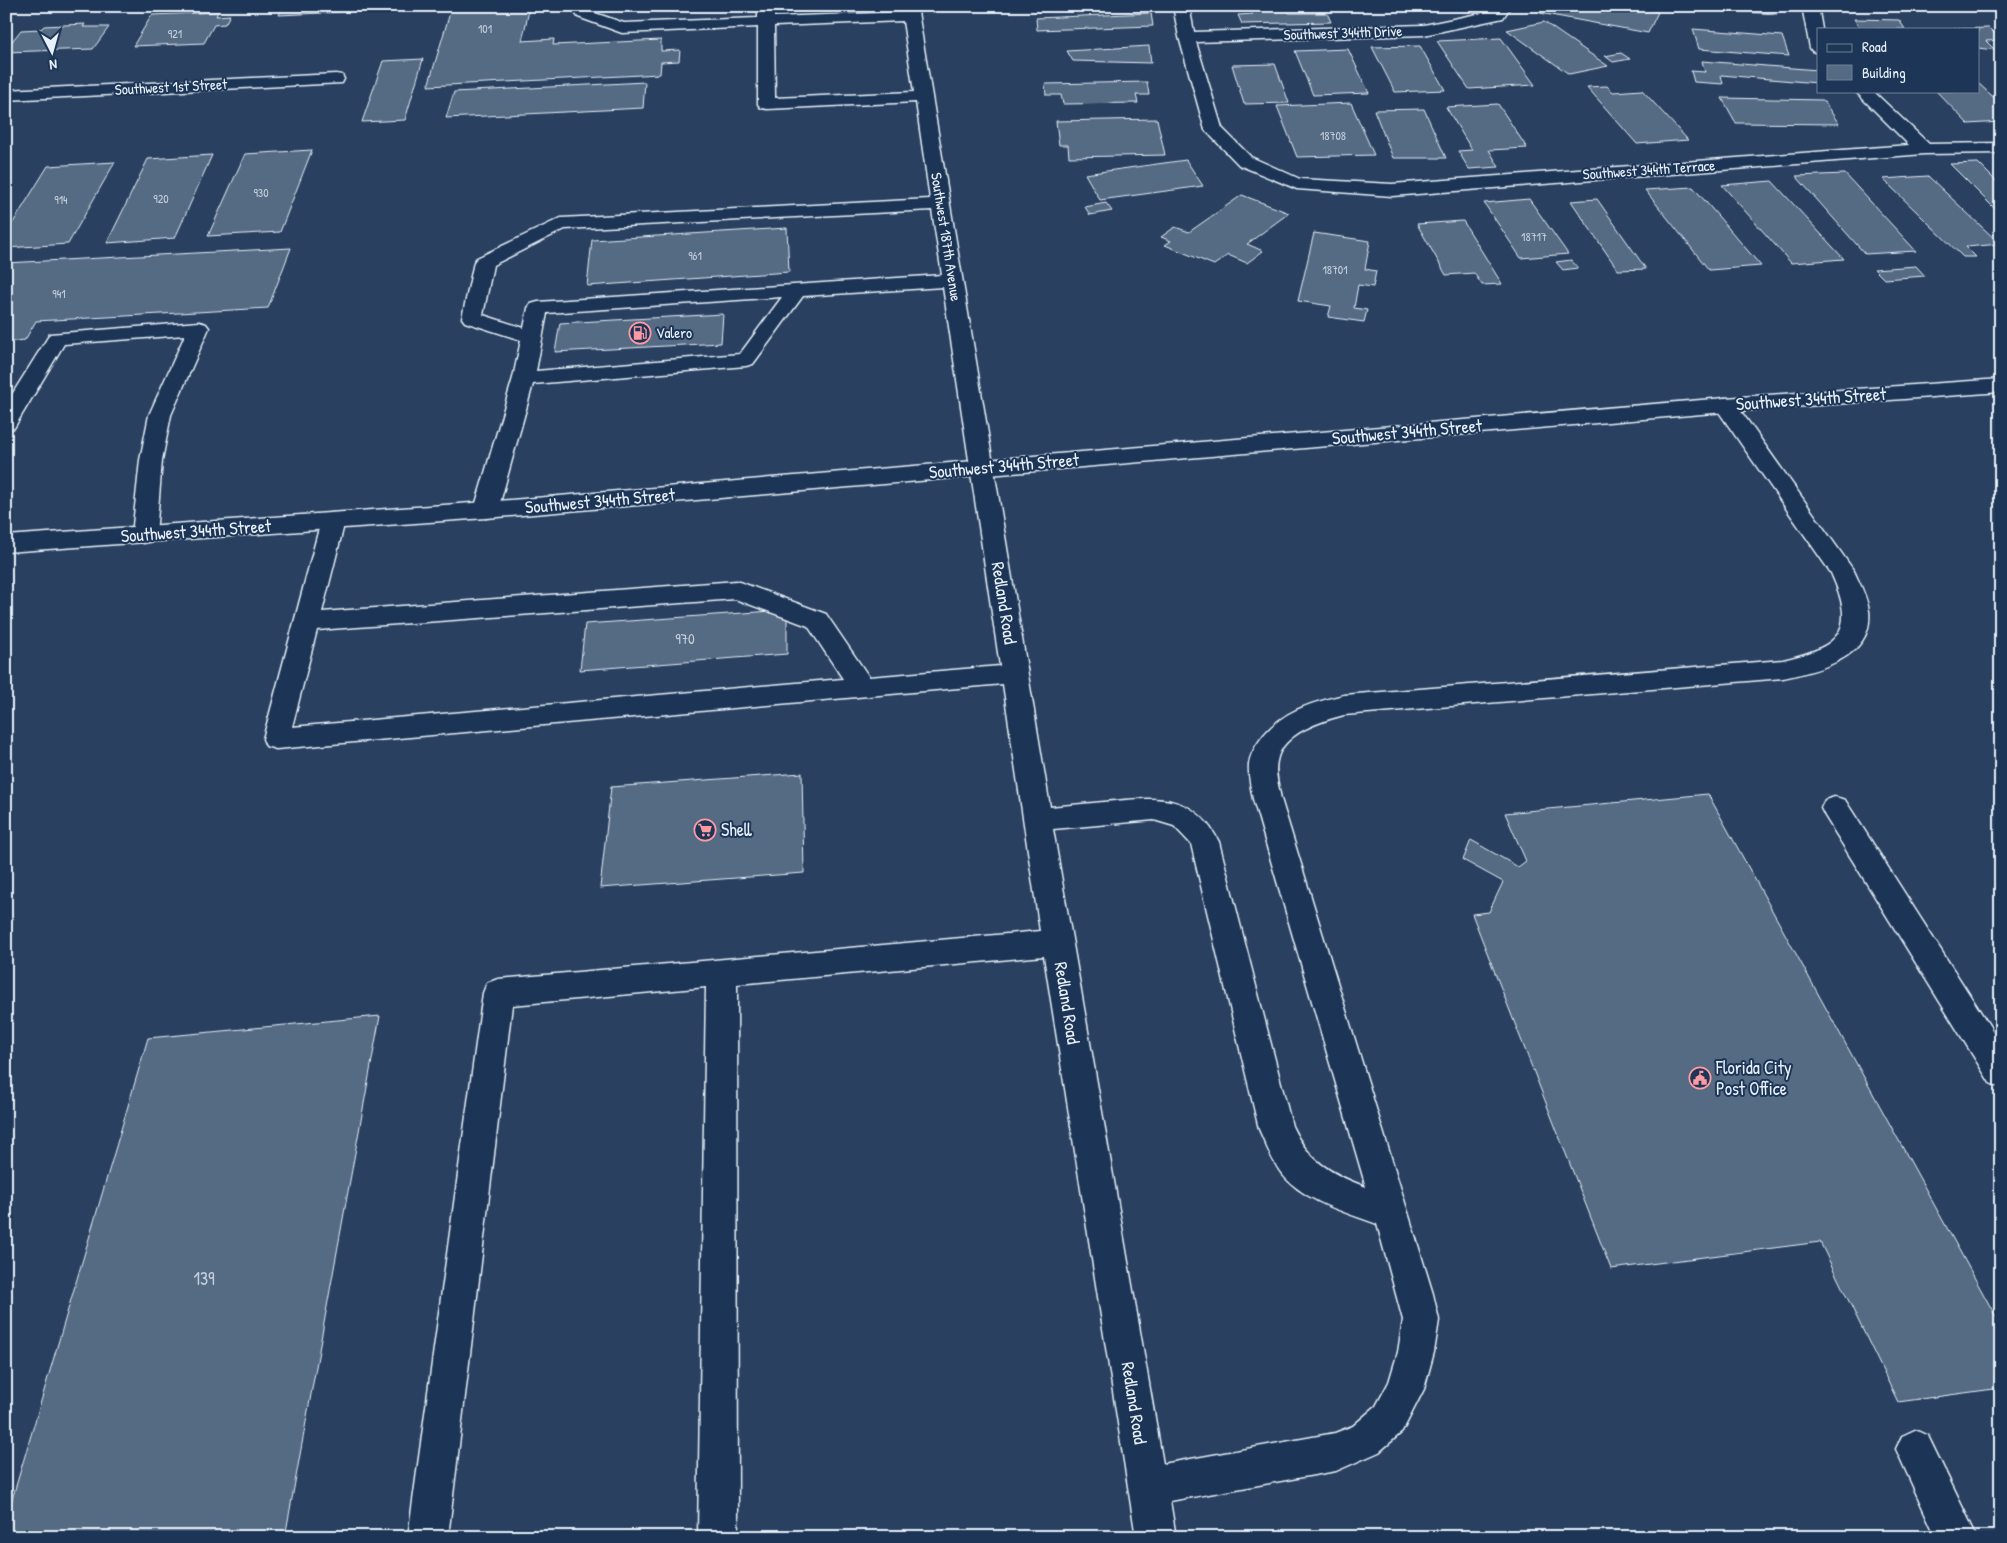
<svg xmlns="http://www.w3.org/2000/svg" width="2007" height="1543" viewBox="0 0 2007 1543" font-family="'Patrick Hand',sans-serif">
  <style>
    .building { fill: #556a83; stroke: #e8f1f8 }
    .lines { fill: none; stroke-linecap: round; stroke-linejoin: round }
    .minor-casing { stroke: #e8f1f8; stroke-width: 3 }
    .major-casing { stroke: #e8f1f8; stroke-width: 3 }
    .minor { fill: #1d3557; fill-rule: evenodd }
    .major { fill: #1d3557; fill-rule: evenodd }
    .labels { text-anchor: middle; stroke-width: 4; stroke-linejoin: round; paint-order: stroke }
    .far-number-label { font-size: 12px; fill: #c3cfdb }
    .far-street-label { font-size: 15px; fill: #e8f1f8; stroke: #1d3557 }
    .far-poi-label { font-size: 15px; fill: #e8f1f8; stroke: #1d3557; text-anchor: start }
    .number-label { font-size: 15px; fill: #c3cfdb }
    .street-label { font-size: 18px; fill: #e8f1f8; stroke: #1d3557 }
    .poi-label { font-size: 18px; fill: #e8f1f8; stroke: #1d3557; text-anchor: start }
    .near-number-label { font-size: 18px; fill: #c3cfdb }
  </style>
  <rect width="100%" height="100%" fill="#294061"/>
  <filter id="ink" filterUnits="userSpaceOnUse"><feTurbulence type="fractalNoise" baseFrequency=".02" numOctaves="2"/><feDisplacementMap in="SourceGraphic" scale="10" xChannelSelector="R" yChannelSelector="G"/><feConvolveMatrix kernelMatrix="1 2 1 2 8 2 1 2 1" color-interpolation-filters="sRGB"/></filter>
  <g filter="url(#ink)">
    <!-- building -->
    <g class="building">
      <path d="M283,6H346L343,12L279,15Z"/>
      <path d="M452,6H530L522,41L554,39L553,45L661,40V51L680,50L679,61L661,62L660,74L428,86Z"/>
      <path d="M1250,6H1286L1289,13H1327L1331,22L1242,24L1238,15L1253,14Z"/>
      <path d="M1544,6H1628L1658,12L1648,33L1540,13Z"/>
      <path d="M1695,6H1774L1777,14L1696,9Z"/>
      <path d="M218,12L216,16L230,15L225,24L214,25L204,43L133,46L152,15Z"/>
      <path d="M1151,13L1153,26L1037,30L1036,18Z"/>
      <path d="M1854,19L1899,20L1905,29H1861Z"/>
      <path d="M1544,22L1608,66L1569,74L1507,30Z"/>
      <path d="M85,24L83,27H109L93,49L6,52V49L21,30L41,29L44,26Z"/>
      <path d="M1989,28L2001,40L1986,41L1995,50L1978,48V29H1954Z"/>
      <path d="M1693,29L1782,36L1789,56L1699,49Z"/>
      <path d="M1501,38L1535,85L1469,89L1437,41Z"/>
      <path d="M1149,46L1151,63L1073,61L1067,51Z"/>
      <path d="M1420,46L1445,90L1395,92L1372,47Z"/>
      <path d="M1348,49L1369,93L1313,95L1295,51Z"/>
      <path d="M1621,53L1630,59L1613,62L1605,56Z"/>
      <path d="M423,59L405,120L362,122L383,61Z"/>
      <path d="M1702,61L1818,70V83L1721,75L1723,84L1694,82L1691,71L1705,72Z"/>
      <path d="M1275,64L1289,103L1244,104L1232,65Z"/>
      <path d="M645,82L643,108L446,118L454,92Z"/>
      <path d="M1147,82L1149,95H1136L1138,103L1063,104L1061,95H1046L1045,84Z"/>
      <path d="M1978,83L2001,104V122L1968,124L1936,91H1978Z"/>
      <path d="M1607,86L1613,92L1642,90L1688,140L1637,144L1587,87Z"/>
      <path d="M1722,98L1823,100L1839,124L1736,123Z"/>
      <path d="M1351,103L1374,155L1297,157L1277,106Z"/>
      <path d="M1498,104L1527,148L1489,150L1499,167L1469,169L1458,151L1472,150L1446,107Z"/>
      <path d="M1424,109L1446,158H1393L1374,110Z"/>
      <path d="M1157,119L1165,155L1069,157L1068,145H1059L1056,121Z"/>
      <path d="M312,150L280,232L208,236L245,154Z"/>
      <path d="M212,155L175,238L107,243L148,159Z"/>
      <path d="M1186,160L1203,186L1100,200L1085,174Z"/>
      <path d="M115,162L68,244L6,248V234L48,166Z"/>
      <path d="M1978,163L2001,186V215L1950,164Z"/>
      <path d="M1845,174L1916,251L1865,254L1796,176Z"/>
      <path d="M1928,176L2000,244L1966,247L1976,257H1963L1883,179Z"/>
      <path d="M1772,181L1844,259L1791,263L1722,185Z"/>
      <path d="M1693,187L1761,266L1709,270L1645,190Z"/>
      <path d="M1242,195L1289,213L1247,244L1263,251L1247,263L1228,255L1214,265L1165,245L1171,241L1161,237L1175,227L1189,232Z"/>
      <path d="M1529,199L1568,254L1521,258L1484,203Z"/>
      <path d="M1597,199L1646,269L1618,270L1571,201Z"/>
      <path d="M1106,203L1112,211L1090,215L1085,207Z"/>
      <path d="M1463,221L1502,284L1482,285L1474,273L1446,275L1417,224Z"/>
      <path d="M787,228L789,272L587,286L592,240Z"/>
      <path d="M1314,233L1370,241L1365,269L1376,271L1373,287L1358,285L1354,308L1367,310L1364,322L1328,317L1331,306L1298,301Z"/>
      <path d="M291,248L268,308L36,321L25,340L6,342V263Z"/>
      <path d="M1571,260L1578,268L1563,270L1556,262Z"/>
      <path d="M1916,266L1925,276L1884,279L1874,269Z"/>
      <path d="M723,314L721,343L555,352L560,323Z"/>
      <path d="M787,610V654L580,670L585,624Z"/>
      <path d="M802,773L804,873L600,888L611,787Z"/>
      <path d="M1708,794L2001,1326V1388L1898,1402L1820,1242L1611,1269L1472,914L1489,912L1503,882L1463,860L1471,840L1518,867L1526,861L1505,813Z"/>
      <path d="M380,1016L285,1537H6V1520L148,1038Z"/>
    </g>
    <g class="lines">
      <!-- minor casing -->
      <g class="minor-casing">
        <g id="minor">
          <path d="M578,6H594L592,12L624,23L758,18V6H774V17L902,12L901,6H917L1050,807C1071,805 1093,803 1115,801C1161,797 1195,795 1219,842L1292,1126C1308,1161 1331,1174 1366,1187L1253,799C1251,788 1248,776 1249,764C1250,755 1255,747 1260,740C1281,711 1311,703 1344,695L1783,660C1841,647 1857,630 1831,573L1714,405L1717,400L1725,398L1733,400L1854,571C1860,584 1867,597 1869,611C1874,658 1817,671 1783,678L1344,715C1321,721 1282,733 1277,761C1274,773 1279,787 1281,799L1433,1294L1439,1320L1434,1352L1424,1389L1402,1432L1379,1452L1336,1471L1170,1501L1176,1537H1136L1044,956L737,984L738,1537H698L706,987L512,1005L448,1537H408L483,993L487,983L498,979L1040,931L1003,684L276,749L266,746L263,739L321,521L325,515L333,513L341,515L345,521L322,612L737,581L826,614L869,677L1000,666L943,287L803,296L753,364L746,366L533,384L498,510L494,515L486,518L478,515L474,510L513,378L521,340L465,322L462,318L474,262L477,258L561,218L930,199L916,102L767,109L761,108L758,104V27L622,33L578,17L576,14ZM903,21L914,92L775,98L774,26ZM932,210L942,275L538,302L531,304L528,308L524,328L483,315L493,265L565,229ZM782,297L740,354L536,371L547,313ZM735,599L808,626L843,679L292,727L317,630ZM1154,820L1174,826L1191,844L1259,1129C1266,1144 1272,1161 1282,1174C1304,1201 1345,1212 1377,1224L1403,1320L1398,1352L1389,1382L1376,1406L1353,1426L1335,1433L1163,1464L1053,829Z"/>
          <path d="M1173,6H1189L1194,32L1424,25L1492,11L1495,6H1511L1503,18L1424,35L1196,42L1222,128L1251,157L1300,179L1392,184L1909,145L1855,91H1873L1929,144L2001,143V153L1924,154L1392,196L1297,189L1239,165L1205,130L1179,37Z"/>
          <path d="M1802,6H1818L1822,29H1818V53L1812,51L1810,48Z"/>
          <path d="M336,74L342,75L344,79L342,83L6,100V90Z"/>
          <path d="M199,322L206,324L209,328L171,415L162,460L156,535L152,541L144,543L136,541L132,535L140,460L149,415L185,335L64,344L14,428L6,430V404L50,334Z"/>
          <path d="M1835,797L1845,800L2001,1044V1088L1990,1083L1825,816L1821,808L1825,800Z"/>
          <path d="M1915,1430L1928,1436L1977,1537H1936L1896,1449L1902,1436Z"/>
        </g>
      </g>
      <!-- major casing -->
      <g class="major-casing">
        <path id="major" d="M2001,379V392L1725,412L486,518L6,552V536L486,502L1725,398Z"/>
      </g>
      <!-- minor -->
      <use href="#minor" class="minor"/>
      <!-- major -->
      <use href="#major" class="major"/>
    </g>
  </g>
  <!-- icons -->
  <defs>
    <g id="fuel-ring" transform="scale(1.125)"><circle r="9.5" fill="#1d3557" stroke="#ff9aa2" stroke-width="1.5"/><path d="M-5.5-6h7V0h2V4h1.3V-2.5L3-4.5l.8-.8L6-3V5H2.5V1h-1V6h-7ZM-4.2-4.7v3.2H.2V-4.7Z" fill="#ff9aa2"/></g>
    <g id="supermarket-ring" transform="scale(1.125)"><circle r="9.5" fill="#1d3557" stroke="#ff9aa2" stroke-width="1.5"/><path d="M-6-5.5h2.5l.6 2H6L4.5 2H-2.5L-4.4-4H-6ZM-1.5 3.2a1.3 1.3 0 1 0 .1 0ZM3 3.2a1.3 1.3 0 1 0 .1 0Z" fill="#ff9aa2"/></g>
    <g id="civic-ring" transform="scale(1.125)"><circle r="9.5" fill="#1d3557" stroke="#ff9aa2" stroke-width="1.5"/><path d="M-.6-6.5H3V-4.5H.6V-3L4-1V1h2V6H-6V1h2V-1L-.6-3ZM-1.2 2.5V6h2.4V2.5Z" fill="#ff9aa2"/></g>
  </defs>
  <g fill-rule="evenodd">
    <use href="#fuel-ring" x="640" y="333"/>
    <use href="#supermarket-ring" x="705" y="830"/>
    <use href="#civic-ring" x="1700" y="1078"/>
  </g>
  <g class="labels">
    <!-- far-number labels -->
    <g class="far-number-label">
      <text x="485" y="33">101</text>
      <text x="175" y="38">921</text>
      <text x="1333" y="140">18708</text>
      <text x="261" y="197">930</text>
      <text x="161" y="203">920</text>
      <text x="61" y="204">914</text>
      <text x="1534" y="241">18717</text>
      <text x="695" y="260">961</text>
      <text x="1335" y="274">18701</text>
      <text x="59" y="298">941</text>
    </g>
    <!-- far-street labels -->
    <g class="far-street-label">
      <text transform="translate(1343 33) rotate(-2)" y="5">Southwest 344th Drive</text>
      <text transform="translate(171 87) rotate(-3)" y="5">Southwest 1st Street</text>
      <text transform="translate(1649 170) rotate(-4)" y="5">Southwest 344th Terrace</text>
      <text transform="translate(946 237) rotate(81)" y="5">Southwest 187th Avenue</text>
    </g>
    <!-- far-poi labels -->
    <g class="far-poi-label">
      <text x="656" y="338">Valero</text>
    </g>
    <!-- number labels -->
    <g class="number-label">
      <text x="685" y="644">970</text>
    </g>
    <!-- street labels -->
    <g class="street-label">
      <text transform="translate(1811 399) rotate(-4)" y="6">Southwest 344th Street</text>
      <text transform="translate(1407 432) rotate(-5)" y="6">Southwest 344th Street</text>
      <text transform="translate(1004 466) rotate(-5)" y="6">Southwest 344th Street</text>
      <text transform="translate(600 501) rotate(-5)" y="6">Southwest 344th Street</text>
      <text transform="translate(196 531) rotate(-4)" y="6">Southwest 344th Street</text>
      <text transform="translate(1004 603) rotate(81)" y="6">Redland Road</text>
      <text transform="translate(1067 1003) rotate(81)" y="6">Redland Road</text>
      <text transform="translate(1134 1403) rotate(81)" y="6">Redland Road</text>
    </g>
    <!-- poi labels -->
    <g class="poi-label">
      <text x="721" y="836">Shell</text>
      <text x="1716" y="1074">Florida City<tspan x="1716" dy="21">Post Office</tspan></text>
    </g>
    <!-- near-number labels -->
    <g class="near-number-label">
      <text x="204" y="1285">139</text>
    </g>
  </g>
  <!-- margin -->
  <rect width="2007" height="1543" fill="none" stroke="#1d3557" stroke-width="25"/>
  <rect x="12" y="12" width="1982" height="1518" fill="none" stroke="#e8f1f8" stroke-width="2" filter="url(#ink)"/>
  <!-- legend -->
  <rect x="1817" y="28" width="162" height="65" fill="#1d3557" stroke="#6e8097"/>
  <rect x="1827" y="44" width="25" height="8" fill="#1d3557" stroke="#6e8097"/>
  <text x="1862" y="52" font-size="15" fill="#e8f1f8">Road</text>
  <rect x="1827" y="65" width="25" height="15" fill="#556a83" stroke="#6e8097"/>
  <text x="1862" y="78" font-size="15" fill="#e8f1f8">Building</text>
  <!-- north arrow -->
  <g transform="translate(52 52) rotate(174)" stroke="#1d3557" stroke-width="4" paint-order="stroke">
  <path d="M0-4L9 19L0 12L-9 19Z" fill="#e8f1f8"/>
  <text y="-8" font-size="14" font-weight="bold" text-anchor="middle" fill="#e8f1f8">N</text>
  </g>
</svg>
